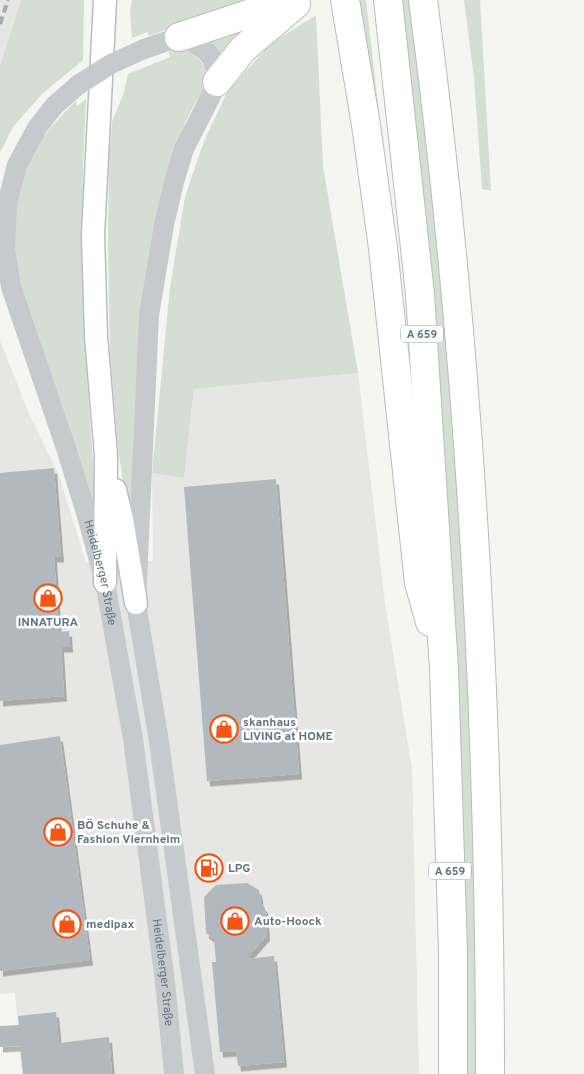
<svg xmlns="http://www.w3.org/2000/svg" width="584" height="1074" viewBox="0 0 584 1074" font-family="Overpass,sans-serif">
  <style>
    .built { fill: #e6e7e5 }
    .green { fill: #d5ded2 }
    .building { fill: #b2b8be; filter: url(#shadow) }
    .lines { fill: none; stroke-linecap: round; stroke-linejoin: round }
    .secondary-casing { stroke: #b9bdc2; stroke-width: 25 }
    .motorway-casing { stroke: #b9bbbe; stroke-width: 30 }
    .tertiary { stroke: #c7cacd; stroke-width: 20 }
    .secondary { stroke: #fff; stroke-width: 22 }
    .motorway { stroke: #fff; stroke-width: 28 }
    .rail { stroke: #a6abb1; stroke-width: 4; stroke-dasharray: 8 4; stroke-linecap: butt }
    .tertiary-bridge { stroke: #c7cacd; stroke-width: 20 }
    .labels { text-anchor: middle; stroke-width: 5; stroke-linejoin: round; paint-order: stroke }
    .shield { fill: #fff; stroke: #919daa; stroke-width: 1 }
    .shield-label { font-size: 11px; font-weight: bold; fill: #627385 }
    .street-label { font-size: 12px; fill: #627385; stroke: #fff }
    .poi-label { font-size: 12px; font-weight: bold; fill: #627385; stroke: #fff; text-anchor: start }
  </style>
  <defs>
    <filter id="shadow"><feDropShadow dx="3" dy="5.5" stdDeviation="0" flood-color="#0004"/></filter>
  </defs>
  <rect width="100%" height="100%" fill="#f5f6f1"/>
  <!-- built -->
  <g class="built">
    <path d="M0,0H21L0,66Z"/>
    <path d="M0,340L29,414L59,475L86,562L153,561L152,473L184,478L194,389L358,373L385,603L412,769L419,1074H22L15,993L0,994Z"/>
  </g>
  <!-- green -->
  <g class="green">
    <path d="M21,0H84L83,60L42,94L13,127L0,153V66Z"/>
    <path d="M132,0H246L149,36L148,32L132,38L130,12Z"/>
    <path d="M353,0H366L389,200Z"/>
    <path d="M401,0H410C453,356 479,715 476,1074H467L462,779L454,622Z"/>
    <path d="M464,0H480L491,191L482,189L474,78Z"/>
    <path d="M316,15L323,166L358,373L194,389L184,478L152,473L170,287L185,197L204,141L227,92L270,44Z"/>
    <path d="M254,22L221,56L209,40Z"/>
    <path d="M182,46C195,52 210,67 206,83C204,93 195,102 191,111C186,121 182,131 178,141L136,389L133,443V533H130L118,446L110,353L108,241L109,165L112,122L123,95L128,74L170,57L168,52Z"/>
    <path d="M86,99L83,167V320L97,521L20,283C10,237 12,186 38,145C49,128 62,115 76,101L77,106Z"/>
  </g>
  <!-- building -->
  <g class="building">
    <path d="M54,468L61,557H54L59,632L69,631L70,647H61L64,696L0,701V473Z"/>
    <path d="M276,479L299,774L207,781L184,487Z"/>
    <path d="M60,736L90,960L0,971V745Z"/>
    <path d="M247,883L259,890L261,903L265,908L267,935L246,959L274,956L284,1062L238,1066L236,1051L220,1052L212,962H216L214,939L206,933L204,897L216,885Z"/>
    <path d="M56,1012L59,1043L109,1037L112,1074H23L20,1046L0,1047V1026L19,1025L18,1016Z"/>
  </g>
  <g class="lines">
    <!-- secondary casing -->
    <g class="secondary-casing">
      <g id="secondary">
        <path d="M105,0L93,235L96,336L106,455L105,582"/>
        <path d="M115,490L122,519L136,603"/>
      </g>
    </g>
    <!-- motorway casing -->
    <g class="motorway-casing">
      <g id="motorway">
        <path d="M345,0L366,125L383,248L419,583L430,622"/>
        <path d="M388,0L420,294L444,669L453,952V1074"/>
        <path d="M423,0C470,356 490,715 490,1074"/>
        <path d="M179,37L291,0"/>
        <path d="M217,82L243,49L296,4"/>
      </g>
    </g>
    <!-- tertiary -->
    <g class="tertiary">
      <path d="M144,49L179,37L189,40L205,50L211,57L218,74L217,82L210,98L184,149L174,182L164,225L149,315L136,603L158,735L205,1074"/>
      <path id="s1" d="M78,85L54,106L37,128L17,165L7,204L5,248L11,287L66,448L87,516L105,582L133,739L165,982L174,1074"/>
    </g>
    <!-- secondary -->
    <use href="#secondary" class="secondary"/>
    <!-- motorway -->
    <use href="#motorway" class="motorway"/>
    <!-- rail -->
    <path class="rail" d="M0,24L8,0"/>
    <!-- tertiary-bridge -->
    <path class="tertiary-bridge" d="M78,85L111,64L144,49"/>
  </g>
  <!-- icons -->
  <defs>
    <g id="shop-ring" transform="scale(1.4375)"><circle r="9.5" fill="#fff" stroke="#f35614" stroke-width="1.5"/><path d="M-5-2.5h2.3a2.7 3.5 0 0 1 5.4 0H5L5.5 6h-11ZM-1.5-2.5h3a1.5 2.3 0 0 0-3 0Z" fill="#f35614"/></g>
    <g id="fuel-ring" transform="scale(1.4375)"><circle r="9.5" fill="#fff" stroke="#f35614" stroke-width="1.5"/><path d="M-5.5-6h7V0h2V4h1.3V-2.5L3-4.5l.8-.8L6-3V5H2.5V1h-1V6h-7ZM-4.2-4.7v3.2H.2V-4.7Z" fill="#f35614"/></g>
  </defs>
  <g fill-rule="evenodd">
    <use href="#shop-ring" x="48" y="598"/>
    <use href="#shop-ring" x="224" y="729"/>
    <use href="#shop-ring" x="58" y="832"/>
    <use href="#fuel-ring" x="209" y="868"/>
    <use href="#shop-ring" x="235" y="921"/>
    <use href="#shop-ring" x="67" y="924"/>
  </g>
  <g class="labels">
    <!-- shield labels -->
    <g class="shield">
      <rect x="401" y="325.5" width="42" height="17" rx="4"/>
      <rect x="429" y="862.5" width="42" height="17" rx="4"/>
    </g>
    <g class="shield-label">
      <text x="422" y="338">A 659</text>
      <text x="450" y="875">A 659</text>
    </g>
    <!-- street labels -->
    <g class="street-label">
      <text dy="4" stroke="none"><textPath href="#s1" startOffset="525">Heidelberger Straße</textPath></text>
      <text dy="4" stroke="none"><textPath href="#s1" startOffset="930">Heidelberger Straße</textPath></text>
    </g>
    <!-- poi labels -->
    <g class="poi-label">
      <text x="48" y="626" text-anchor="middle">INNATURA</text>
      <text x="243" y="726">skanhaus<tspan x="243" dy="14">LIVING at HOME</tspan></text>
      <text x="77" y="829">BÖ Schuhe &amp;<tspan x="77" dy="14">Fashion Viernheim</tspan></text>
      <text x="228" y="872">LPG</text>
      <text x="254" y="925">Auto-Hoock</text>
      <text x="86" y="928">medipax</text>
    </g>
  </g>
</svg>
